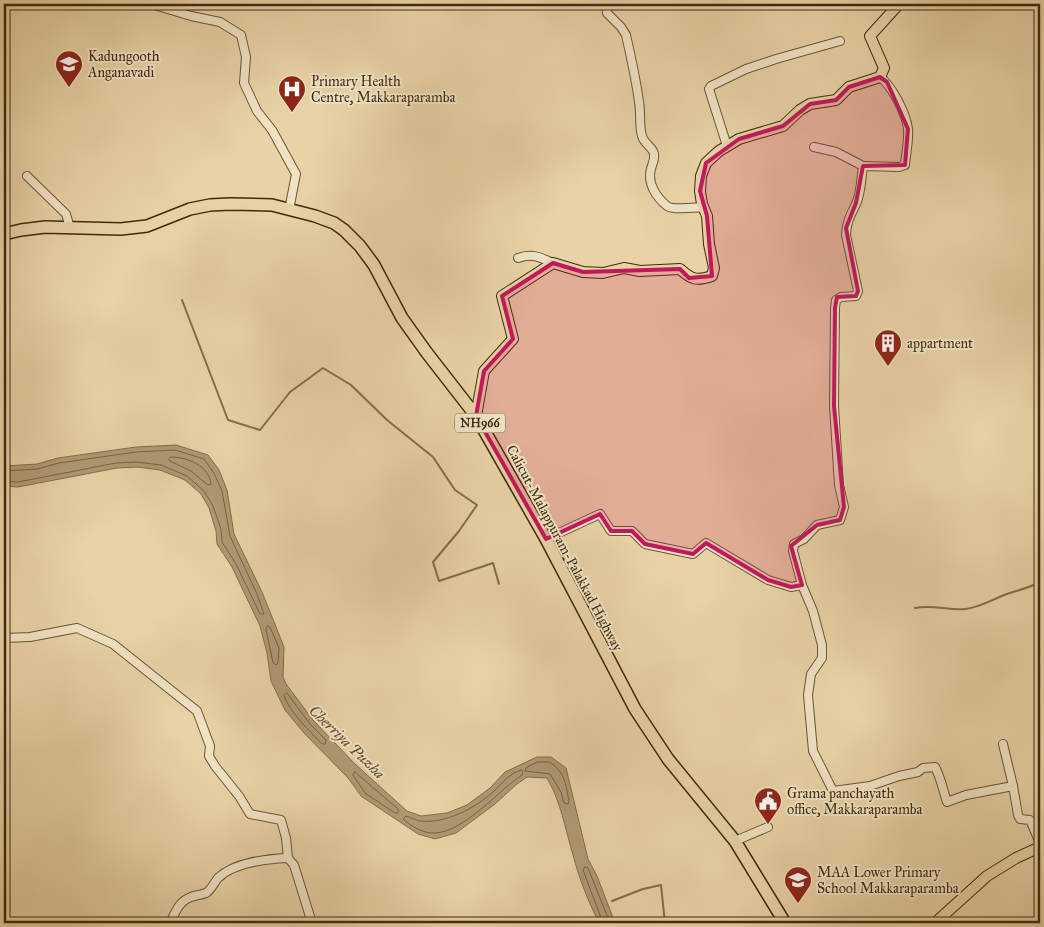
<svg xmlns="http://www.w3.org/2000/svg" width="1044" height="927" viewBox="0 0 1044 927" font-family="'IM FELL Great Primer',serif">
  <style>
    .water { fill: #af9972; stroke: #836d4a }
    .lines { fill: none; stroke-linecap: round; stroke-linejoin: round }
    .shore { stroke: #786240; stroke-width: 1 }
    .stream { stroke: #836d4a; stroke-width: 2 }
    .minor-casing { stroke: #6a5534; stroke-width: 10 }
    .major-casing { stroke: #402b0e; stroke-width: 12 }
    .highway-casing { stroke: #402b0e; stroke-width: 14 }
    .minor { stroke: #f0e2c5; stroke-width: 8 }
    .major { stroke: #e8d2a6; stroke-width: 10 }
    .highway { stroke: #e8d2a6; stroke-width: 11 }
    .marked { fill: #c2185b; fill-opacity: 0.2; stroke: #c2185b; stroke-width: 4; stroke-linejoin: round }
    .labels { text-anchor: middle; stroke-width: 4; stroke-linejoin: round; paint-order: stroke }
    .shield { fill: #f0e2c5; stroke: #756245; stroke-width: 1 }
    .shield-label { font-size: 12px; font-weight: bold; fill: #402b0e }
    .poi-label { font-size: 14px; fill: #402b0e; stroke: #f0e2c5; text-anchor: start }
    .street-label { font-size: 14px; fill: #402b0e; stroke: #f0e2c5 }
    .water-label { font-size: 15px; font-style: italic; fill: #5c4627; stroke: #f0e2c5 }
  </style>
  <rect width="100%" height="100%" fill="#e8d2a6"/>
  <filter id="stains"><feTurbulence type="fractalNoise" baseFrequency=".004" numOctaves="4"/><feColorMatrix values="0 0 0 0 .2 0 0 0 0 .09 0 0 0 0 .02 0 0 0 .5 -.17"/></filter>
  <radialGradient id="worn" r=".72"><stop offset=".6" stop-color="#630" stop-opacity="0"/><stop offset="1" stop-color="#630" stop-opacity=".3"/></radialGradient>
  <!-- water -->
  <path class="water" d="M176,445L208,455L219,470L227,490L234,534L262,592L284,647L283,677L286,684L313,720L355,764L407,811L421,816L447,813L467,805L490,788L505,772L537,757H551L566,768L588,859L597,876L615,923H599C588,901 579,878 573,855C565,828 561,802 547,778L527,777L517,784L495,804L456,833L435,839L418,834L361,796L349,779L305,734L285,710L271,681L267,653L260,626L232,567L217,544L216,531L209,508L201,494L185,480L160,470L137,467L117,468L18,487L4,486V466L37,464L58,458L136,447Z"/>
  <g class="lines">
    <!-- shore -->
    <g class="shore">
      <path d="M171,457C188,457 209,466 211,484L208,485L191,471L170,461L169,459Z"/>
      <path d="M4,471L37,469L59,463L136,452L175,450L204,459L214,473L222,491L230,536L257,594L264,614H260L236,564L222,542L221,529L213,506L204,491L187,476L161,465L136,462L116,463L18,482L4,481"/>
      <path d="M268,626L270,627L279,648L278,663L276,665L273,663L266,629Z"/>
      <path d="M287,693L310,724L326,740L325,744H322C308,729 292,715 284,696Z"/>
      <path d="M538,762H550C566,774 565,783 569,801L568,804L564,803L561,792L550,774L525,771L526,768Z"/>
      <path d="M521,770L523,772L522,775C499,790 464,832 435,833C424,834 411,826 403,819L406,816C410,817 415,820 420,821C445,824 476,808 494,791C504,782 507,775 521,770Z"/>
      <path d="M355,772L398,809V813H395L365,793L353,775Z"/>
      <path d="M603,923L583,870L585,867L588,868L610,923"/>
    </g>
    <!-- stream -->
    <g class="stream">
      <path d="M182,300L228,420L260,430L290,392L323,368L351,385L387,420L433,457L455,490L477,505L459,531L433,562L439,581L493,563L499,584"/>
      <path d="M915,608C932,604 949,611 966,609C981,607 993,599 1007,594C1018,590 1029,588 1040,582"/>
      <path d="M612,901L643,889L661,885L665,923"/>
    </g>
    <!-- minor casing -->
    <g class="minor-casing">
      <g id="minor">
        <path d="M151,4L191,16L220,22L241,35L246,57L244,83L257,111L272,130L296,174L289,210"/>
        <path d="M607,4V13L621,27L626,35C631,57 636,79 639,102C641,113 639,126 642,136C644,144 653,147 654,154C655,160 652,164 651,169C647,183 656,197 667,206C673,211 694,206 704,208"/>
        <path d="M727,146L709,89L711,86L746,69L776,59L840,41"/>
        <path d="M814,147L836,152L863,166V167"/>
        <path d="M27,176L66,214L70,228"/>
        <path d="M518,258C532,253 540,257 553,263"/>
        <path d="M546,539L600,514L611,531H632L645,544L693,554L706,543L768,580L791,587L802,585L813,611L822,645V658L811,674L808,695L813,751L833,791L870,786L899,776L918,772L923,768L935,767C941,778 943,790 947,802L966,795L1013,786L1018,815L1020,819L1030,820L1040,843"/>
        <path d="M802,585L793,551L794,544L804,539L817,525L840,520L844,507L839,485L834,406L835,308L836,300L841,297L856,296L858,291L846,235C846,223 851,214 856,204C861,194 861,179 863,167L865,166L899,167L905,165C906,153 909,140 908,129C906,113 892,86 880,77"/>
        <path d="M4,638L30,637L77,628L113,644L197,711L210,746L209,756L215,766L239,796L250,814L281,820L286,838L288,858"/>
        <path d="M1003,744L1013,786"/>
        <path d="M735,841L768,827"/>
        <path d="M170,923C175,913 179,901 191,897C196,895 201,895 206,893C211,890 214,883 218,878C235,862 266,859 288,858L294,865L312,923"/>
      </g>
    </g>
    <!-- major casing -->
    <g class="major-casing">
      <g id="major">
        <path d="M476,416L484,371L513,339L502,296L553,263L583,272L603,273L624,268L640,271L680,269C692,280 697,281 712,276L714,268L709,244L707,216L702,204L700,191L701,176L706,163L719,151L739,139L783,126L800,110L810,104L836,100L849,87L880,77L884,68L870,36L899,4"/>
        <path d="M935,923L987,876L1016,858L1040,847"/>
      </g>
    </g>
    <!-- highway casing -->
    <g class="highway-casing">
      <path id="highway" d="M4,234L21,230L45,227L121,229L147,226L190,209L210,205L230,204L272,205L315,216L334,223L344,230L360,246L374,265L402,318L427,353L476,416L546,539L635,709L668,759L735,841L785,923"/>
    </g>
    <!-- minor -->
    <use href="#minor" class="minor"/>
    <!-- major -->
    <use href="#major" class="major"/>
    <!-- highway -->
    <use href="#highway" class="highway"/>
  </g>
  <!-- marked area -->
  <path class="marked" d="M880,77L887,82L908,129L905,165L863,166L856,203L846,228L858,291L856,296L837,297L835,308L834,406L844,507L840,520L817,525L791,546L802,585L791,587L768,580L706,543L693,554L645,544L632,531H611L600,514L546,539L476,416L484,371L513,339L502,296L553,263L583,272L680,269L689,278L712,276L707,216L700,191L706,163L739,139L783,126L810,104L836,100L849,87Z"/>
  <!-- icons -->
  <defs>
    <g id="school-pin" transform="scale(1.4375)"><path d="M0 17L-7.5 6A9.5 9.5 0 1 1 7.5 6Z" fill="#8f2418" stroke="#f0e2c5"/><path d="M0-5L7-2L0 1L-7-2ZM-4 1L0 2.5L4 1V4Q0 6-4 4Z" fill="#fff"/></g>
    <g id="hospital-pin" transform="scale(1.4375)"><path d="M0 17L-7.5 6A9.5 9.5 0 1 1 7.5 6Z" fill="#8f2418" stroke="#f0e2c5"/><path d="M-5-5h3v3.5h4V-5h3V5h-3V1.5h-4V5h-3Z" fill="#fff"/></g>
    <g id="building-pin" transform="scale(1.4375)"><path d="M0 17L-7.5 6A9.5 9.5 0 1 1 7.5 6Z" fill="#8f2418" stroke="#f0e2c5"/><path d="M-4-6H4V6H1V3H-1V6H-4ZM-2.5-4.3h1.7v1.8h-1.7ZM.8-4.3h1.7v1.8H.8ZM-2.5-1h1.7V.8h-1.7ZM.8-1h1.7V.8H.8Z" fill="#fff"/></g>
    <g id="civic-pin" transform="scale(1.4375)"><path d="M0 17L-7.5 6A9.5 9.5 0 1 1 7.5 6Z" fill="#8f2418" stroke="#f0e2c5"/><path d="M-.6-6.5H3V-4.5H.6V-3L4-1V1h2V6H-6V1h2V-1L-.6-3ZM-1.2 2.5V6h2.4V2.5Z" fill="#fff"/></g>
  </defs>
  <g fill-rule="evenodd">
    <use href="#school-pin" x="69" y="64"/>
    <use href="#hospital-pin" x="292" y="89"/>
    <use href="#building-pin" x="888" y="343"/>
    <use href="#civic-pin" x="768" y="801"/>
    <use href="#school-pin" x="798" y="880"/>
  </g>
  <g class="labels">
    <!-- shield labels -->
    <rect class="shield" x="455" y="413.5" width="50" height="19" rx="4"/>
    <g class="shield-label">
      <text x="480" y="427">NH966</text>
    </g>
    <!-- poi labels -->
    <g class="poi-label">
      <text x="88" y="61">Kadungooth<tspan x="88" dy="16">Anganavadi</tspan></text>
      <text x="311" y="86">Primary Health<tspan x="311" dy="16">Centre, Makkaraparamba</tspan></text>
      <text x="907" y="348">appartment</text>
      <text x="787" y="798">Grama panchayath<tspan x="787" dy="16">office, Makkaraparamba</tspan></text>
      <text x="817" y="877">MAA Lower Primary<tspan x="817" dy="16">School Makkaraparamba</tspan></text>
    </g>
    <!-- street labels -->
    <g class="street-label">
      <text transform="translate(565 548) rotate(62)" y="5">Calicut-Malappuram-Palakkad Highway</text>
    </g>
    <!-- water labels -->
    <g class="water-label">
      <text transform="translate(347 742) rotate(44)" y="5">Cherriya Puzha</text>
    </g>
  </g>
  <!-- margin -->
  <rect width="1044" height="927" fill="none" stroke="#e8d2a6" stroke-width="20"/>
  <rect x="5" y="5" width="1034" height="917" fill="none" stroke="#402b0e" stroke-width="2.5"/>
  <rect x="10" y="10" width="1024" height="907" fill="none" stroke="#402b0e"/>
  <rect width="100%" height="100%" filter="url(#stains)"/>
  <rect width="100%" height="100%" fill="url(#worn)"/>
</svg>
